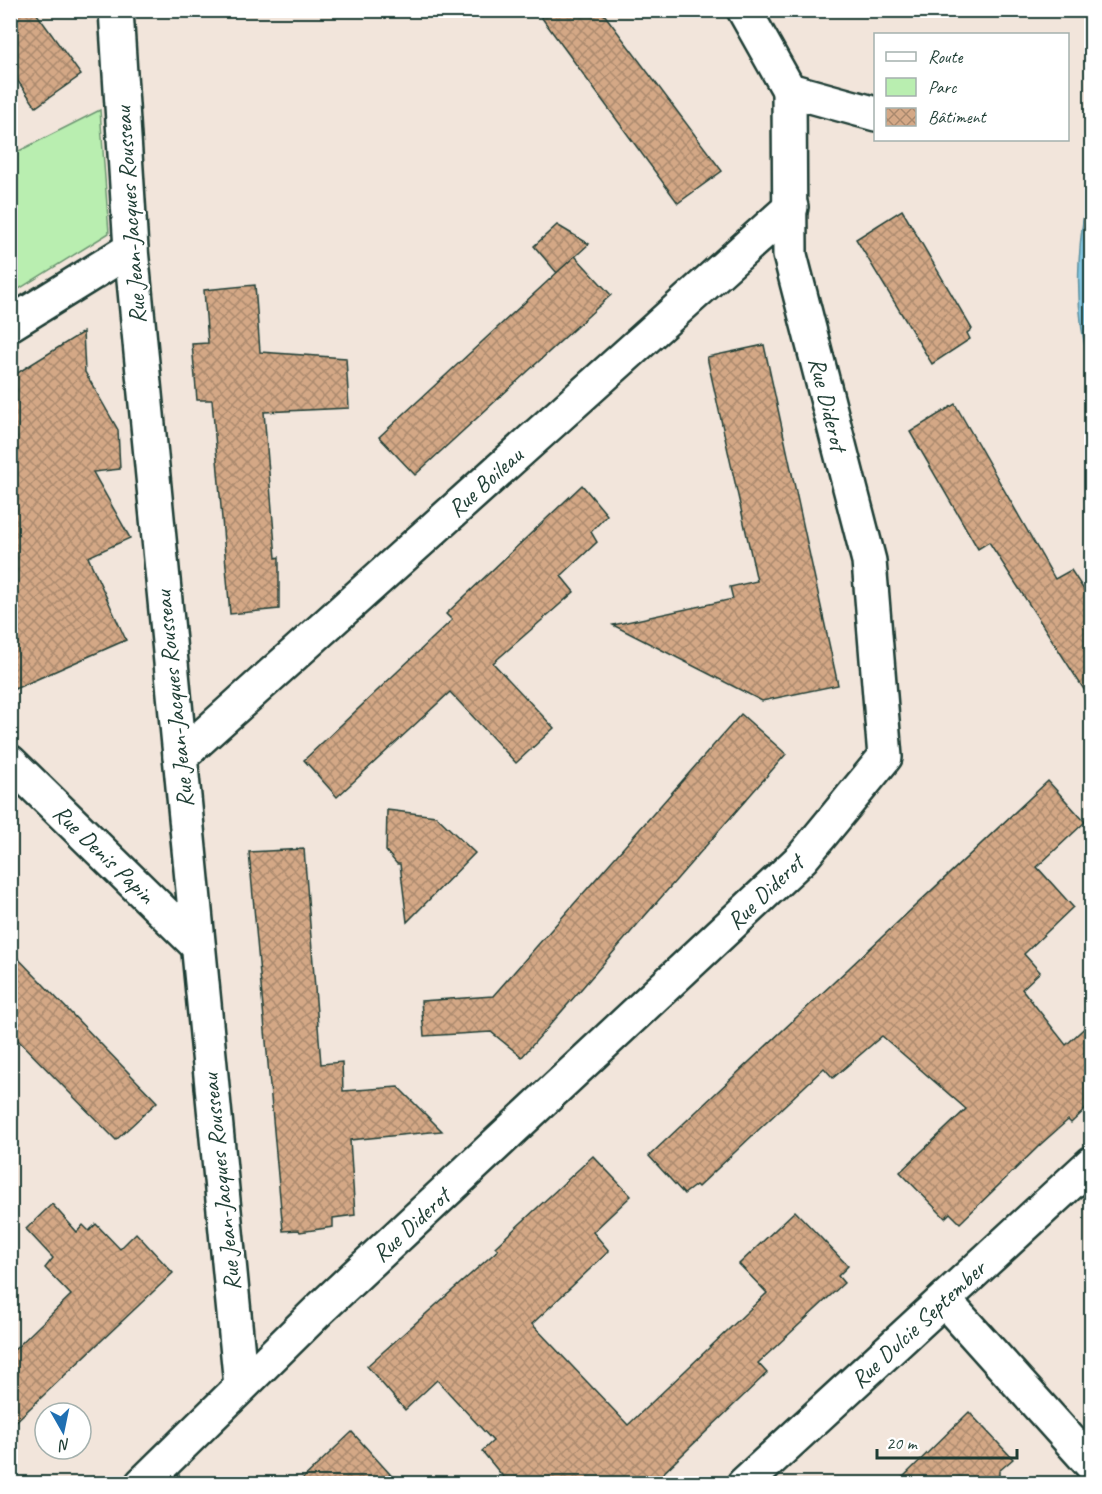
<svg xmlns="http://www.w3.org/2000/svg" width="1102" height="1494" viewBox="0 0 1102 1494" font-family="Caveat,sans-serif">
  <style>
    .green { fill: #b9eeb0; stroke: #6c9672; stroke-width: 1.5 }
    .water { fill: #84c8e5; stroke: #5c909e; stroke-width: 1.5 }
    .building { fill: url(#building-cross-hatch); stroke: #1f3d34; stroke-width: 1.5 }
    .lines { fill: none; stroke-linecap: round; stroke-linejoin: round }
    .minor-casing { stroke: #1f3d34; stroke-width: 38 }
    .minor { stroke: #fff; stroke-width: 33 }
    .labels { text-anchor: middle; stroke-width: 5; stroke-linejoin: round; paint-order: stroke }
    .street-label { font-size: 24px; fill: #1f3d34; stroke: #fff }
  </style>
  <defs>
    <pattern id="building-cross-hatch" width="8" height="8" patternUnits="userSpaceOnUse" patternTransform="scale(1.5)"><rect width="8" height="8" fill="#d4a886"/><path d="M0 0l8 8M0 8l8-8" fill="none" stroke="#ab8a6e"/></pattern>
  </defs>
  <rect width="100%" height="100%" fill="#f2e5db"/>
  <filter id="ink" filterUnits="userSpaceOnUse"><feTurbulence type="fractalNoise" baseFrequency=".0167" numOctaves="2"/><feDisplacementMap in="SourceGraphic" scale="12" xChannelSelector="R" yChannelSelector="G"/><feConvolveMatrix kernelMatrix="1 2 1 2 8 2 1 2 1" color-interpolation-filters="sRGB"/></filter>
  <g filter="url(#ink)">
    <!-- green -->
    <path class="green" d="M100,110L109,233L11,294V155Z"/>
    <!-- water -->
    <path class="water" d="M1091,176L1092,371H1091C1072,307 1077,241 1091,176Z"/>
    <!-- building -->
    <g class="building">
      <path d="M10,10H34L81,75L36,107L10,70Z"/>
      <path d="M536,10H601L722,171L678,203Z"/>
      <path d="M902,210L972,329L967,333L970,339L932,364L856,239Z"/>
      <path d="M557,225L589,244L557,273L534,246Z"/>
      <path d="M575,256L611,295L415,475L379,437Z"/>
      <path d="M255,285L260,352L346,358L349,408L264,412L276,558L279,557V609L230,614L212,400H197L192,344L208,343L204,290Z"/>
      <path d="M83,332L85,372L118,430L120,469L93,472L130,538L88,557L126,640L10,691L11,377Z"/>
      <path d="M764,345L838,685L762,701L613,625L733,599L730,587L757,581L707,357Z"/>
      <path d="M955,404L1055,579L1071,570L1092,602V702L989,542L978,549L910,432Z"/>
      <path d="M582,485L607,515L591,532L597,542L561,576L574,592L493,663L554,728L516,763L450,692L337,797L304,760L452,620L446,614Z"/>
      <path d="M741,714L786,754L522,1057L491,1032L424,1036L421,1001L493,996Z"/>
      <path d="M1048,781L1085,822L1037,867L1073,907L1024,954L1040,972L1022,989L1066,1045L1092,1021V1103L1071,1123L1068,1120L1041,1144L960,1223L950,1213L945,1218L900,1172L966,1109L882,1036L833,1078L824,1068L698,1187L696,1185L684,1194L649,1156Z"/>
      <path d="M387,810L436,816L475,853L407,922L400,864H397L386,851Z"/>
      <path d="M304,849L321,1064L342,1062L343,1091L398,1087L442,1131L350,1140L355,1215L333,1218V1227L300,1232L299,1230L283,1231L249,852Z"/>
      <path d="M10,950L157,1102L116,1140L10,1032Z"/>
      <path d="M593,1156L631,1196L593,1232L609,1251L532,1324L628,1425L767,1293L739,1264L795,1211L848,1266L838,1276L844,1283L758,1363L767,1373L652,1484H509L482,1451L493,1441L437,1380L405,1410L367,1366L498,1250L495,1247Z"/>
      <path d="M52,1204L77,1232L83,1225L89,1231L96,1224L120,1249L136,1233L173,1273L10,1427V1354L71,1295L45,1268L53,1258L26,1229Z"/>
      <path d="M969,1412L1013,1459L999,1471V1484H896Z"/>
      <path d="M352,1432L399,1484H297Z"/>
    </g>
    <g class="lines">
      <!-- minor casing -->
      <g class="minor-casing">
        <g id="minor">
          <path d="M116,10L131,249L241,1386"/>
          <path d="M744,10L789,90L876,114"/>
          <path d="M10,324L131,249"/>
          <path d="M180,757L791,207"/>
          <path d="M10,762L198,946"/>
          <path d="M944,1300L1092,1465"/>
          <path d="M142,1484L320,1309L802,858L885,757L869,561L790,255L789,90"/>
          <path d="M744,1484L1092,1163"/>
        </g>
      </g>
      <!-- minor -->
      <use href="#minor" class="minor"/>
    </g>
  </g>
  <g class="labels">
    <!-- street labels -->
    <g class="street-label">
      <text transform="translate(130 215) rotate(-94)" y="8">Rue Jean-Jacques Rousseau</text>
      <text transform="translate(828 404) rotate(76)" y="8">Rue Diderot</text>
      <text transform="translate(485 482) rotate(-42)" y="8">Rue Boileau</text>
      <text transform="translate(174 699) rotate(-96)" y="8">Rue Jean-Jacques Rousseau</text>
      <text transform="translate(104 854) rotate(44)" y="8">Rue Denis Papin</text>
      <text transform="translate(765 892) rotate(-44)" y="8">Rue Diderot</text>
      <text transform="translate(221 1182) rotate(-96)" y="8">Rue Jean-Jacques Rousseau</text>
      <text transform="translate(411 1225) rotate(-43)" y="8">Rue Diderot</text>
      <text transform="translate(918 1324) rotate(-43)" y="8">Rue Dulcie September</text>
    </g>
  </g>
  <!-- margin -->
  <rect width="1102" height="1494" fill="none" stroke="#fff" stroke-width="36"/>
  <rect x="18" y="18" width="1066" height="1458" fill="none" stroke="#1f3d34" stroke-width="2" filter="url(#ink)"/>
  <!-- legend -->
  <rect x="874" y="33" width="195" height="108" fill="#ffffff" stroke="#a5b1ae" stroke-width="1.5"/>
  <rect x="886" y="52" width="30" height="9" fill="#ffffff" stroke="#a5b1ae" stroke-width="1.5"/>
  <text x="928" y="63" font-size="18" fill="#1f3d34">Route</text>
  <rect x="886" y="78" width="30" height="18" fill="#b9eeb0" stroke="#a5b1ae" stroke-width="1.5"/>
  <text x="928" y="93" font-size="18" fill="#1f3d34">Parc</text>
  <rect x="886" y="108" width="30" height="18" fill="url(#building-cross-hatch)" stroke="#a5b1ae" stroke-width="1.5"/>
  <text x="928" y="123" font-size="18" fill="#1f3d34">Bâtiment</text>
  <!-- north arrow -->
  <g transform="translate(63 1431) rotate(171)"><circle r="28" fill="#ffffff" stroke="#a5b1ae" stroke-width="1.5"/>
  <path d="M0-4.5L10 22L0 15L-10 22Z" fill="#1f6fb2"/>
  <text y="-9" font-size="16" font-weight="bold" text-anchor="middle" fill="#1f3d34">N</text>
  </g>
  <!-- scale -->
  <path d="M877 1449v9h140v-9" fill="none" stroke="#1f3d34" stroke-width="3"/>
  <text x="886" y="1449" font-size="18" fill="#1f3d34" stroke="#ffffff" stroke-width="4.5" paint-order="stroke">20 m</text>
</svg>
